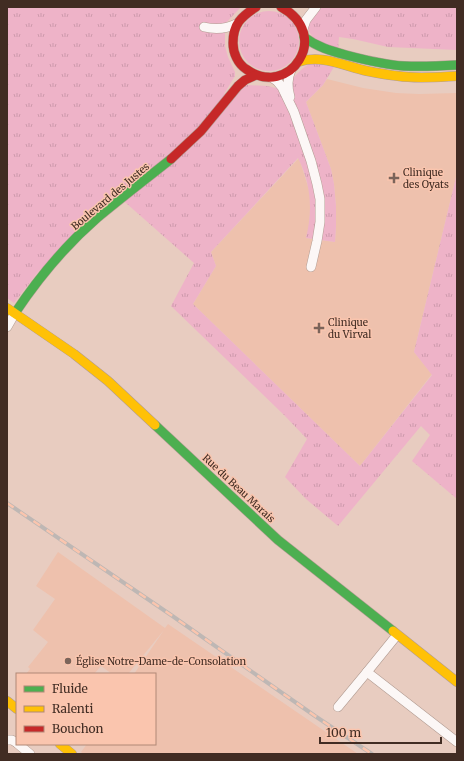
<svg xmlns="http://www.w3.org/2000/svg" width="464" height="761" viewBox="0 0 464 761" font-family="Merriweather,serif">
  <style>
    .built { fill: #eec1ad }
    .grass { fill: url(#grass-tufts) }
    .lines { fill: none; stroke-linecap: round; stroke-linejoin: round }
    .street-casing { stroke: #b29c92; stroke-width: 10 }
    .fast-casing { stroke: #b29c92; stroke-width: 10 }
    .slow-casing { stroke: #b29c92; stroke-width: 10 }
    .jam-casing { stroke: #b29c92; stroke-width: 10 }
    .street { stroke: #fcf7f6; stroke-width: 9 }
    .fast { stroke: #4caf50; stroke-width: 9 }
    .slow { stroke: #ffc107; stroke-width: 9 }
    .jam { stroke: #c62828; stroke-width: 9 }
    .rail-casing { stroke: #beb7b4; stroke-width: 4 }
    .rail { stroke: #fac5ae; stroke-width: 2.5; stroke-dasharray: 8; stroke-linecap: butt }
    .poi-dot { fill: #7b645a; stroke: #fac5ae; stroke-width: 1.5 }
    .labels { text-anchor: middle; stroke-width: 3; stroke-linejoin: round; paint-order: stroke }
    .poi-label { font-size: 10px; fill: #412c23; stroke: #fac5ae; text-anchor: start }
    .street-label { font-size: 10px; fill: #412c23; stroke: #fac5ae }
  </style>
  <defs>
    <pattern id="grass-tufts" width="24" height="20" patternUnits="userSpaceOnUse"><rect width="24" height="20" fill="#eeb3c8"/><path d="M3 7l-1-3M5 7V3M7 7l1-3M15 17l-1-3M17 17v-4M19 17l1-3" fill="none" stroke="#cd9aac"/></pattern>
  </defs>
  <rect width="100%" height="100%" fill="#e8ccc0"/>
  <!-- built -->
  <g class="built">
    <path d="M327,79L363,88L396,93L419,94L457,93V173L414,352L432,374L360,466L193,304L216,266L211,252L299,158L309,190L311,200L309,227L306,238L335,242L336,227V206L334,184L331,169L306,102L323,85Z"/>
    <path d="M58,552L165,628L168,624L358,754H83L81,752L87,744H155V674H134L164,630L128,674H112L101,666L94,674H26L30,669L28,667L48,642L33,630L55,599L36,586Z"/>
  </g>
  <!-- grass -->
  <g class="grass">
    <path d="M7,7H241L225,24V46L228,57L235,72V76L224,94L247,85L267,86L276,88L294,77L302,69L310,63L334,67L323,85L306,102L331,169L334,184L336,206V227L335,242L306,238C313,210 311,184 298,158L211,252L216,266L193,304L360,466L432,375L414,352L457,173V499L412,461L430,435L421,426L338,526L306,499L285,477L307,439L284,415L171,306L194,263L118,196L38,272L14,303L7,298Z"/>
    <path d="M322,7H457V50L388,47L353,39L339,37L338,49C334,48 329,47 325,46C323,45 320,42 317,40C301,29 310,17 322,7Z"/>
    <circle cx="269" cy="41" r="30"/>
  </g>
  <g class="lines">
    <!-- street casing -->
    <g class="street-casing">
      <g id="street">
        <path d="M204,27C216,30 226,29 236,24"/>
        <path d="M303,29L306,20L316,7"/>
        <path d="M271,77L277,81L282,87L294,112L311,161L317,184L320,199V222L317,241L311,267"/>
        <path d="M290,97C287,87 287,79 291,70"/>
        <path d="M7,327L15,313"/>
        <path d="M397,635L367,672L457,742"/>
        <path d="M338,707L367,672"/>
        <path d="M7,740H12L17,743"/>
        <path d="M18,744L30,754"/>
      </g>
    </g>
    <!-- fast casing -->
    <g class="fast-casing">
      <g id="fast">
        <path d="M304,37C317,47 331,51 346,55C365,60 385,65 404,66C422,67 440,66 457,65"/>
        <path d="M15,313C37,280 66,245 97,218C121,198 146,179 171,159"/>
        <path d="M155,425L278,540L393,631"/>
      </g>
    </g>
    <!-- slow casing -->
    <g class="slow-casing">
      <g id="slow">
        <path d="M298,62C322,54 344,66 367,71C377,73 388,75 398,76C417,79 438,77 457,76"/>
        <path d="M7,308L74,354L108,381L155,425"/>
        <path d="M393,631L457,682"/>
        <path d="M7,701L17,709"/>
        <path d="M60,744L72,754"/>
      </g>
    </g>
    <!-- jam casing -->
    <g class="jam-casing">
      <g id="jam">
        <path d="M256,7C241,17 233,24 233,43C233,53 238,64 246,69C289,100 333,35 281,7"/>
        <path d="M171,159L201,131L238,86L245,80L256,75"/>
      </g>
    </g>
    <!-- street -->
    <use href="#street" class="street"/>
    <!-- fast -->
    <use href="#fast" class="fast"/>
    <!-- slow -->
    <use href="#slow" class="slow"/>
    <!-- jam -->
    <use href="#jam" class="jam"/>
    <!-- rail casing -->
    <g class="rail-casing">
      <path id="rail" d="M7,503L171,615L315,716L372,754"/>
    </g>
    <!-- rail -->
    <use href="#rail" class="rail"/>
  </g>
  <!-- markers -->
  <g class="poi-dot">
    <path d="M392 172h4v4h4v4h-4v4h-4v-4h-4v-4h4z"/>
    <path d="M317 322h4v4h4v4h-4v4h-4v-4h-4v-4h4z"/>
    <circle cx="68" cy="661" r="4"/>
  </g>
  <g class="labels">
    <!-- poi labels -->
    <g class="poi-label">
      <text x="403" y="176">Clinique<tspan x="403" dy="12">des Oyats</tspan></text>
      <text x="328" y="326">Clinique<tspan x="328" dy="12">du Virval</tspan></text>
      <text x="76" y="665">Église Notre-Dame-de-Consolation</text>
    </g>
    <!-- street labels -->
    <g class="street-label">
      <text transform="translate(110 196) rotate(-40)" y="4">Boulevard des Justes</text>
      <text transform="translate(239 488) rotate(43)" y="4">Rue du Beau Marais</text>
    </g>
  </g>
  <!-- border -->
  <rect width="464" height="761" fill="none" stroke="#412c23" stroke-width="16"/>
  <!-- legend -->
  <rect x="16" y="673" width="140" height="72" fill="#fac5ae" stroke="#b08876"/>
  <rect x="24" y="686" width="20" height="6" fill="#4caf50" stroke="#b08876"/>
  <text x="52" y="693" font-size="12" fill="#412c23">Fluide</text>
  <rect x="24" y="706" width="20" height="6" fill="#ffc107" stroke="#b08876"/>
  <text x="52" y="713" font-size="12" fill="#412c23">Ralenti</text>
  <rect x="24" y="726" width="20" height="6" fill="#c62828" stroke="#b08876"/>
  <text x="52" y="733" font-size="12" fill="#412c23">Bouchon</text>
  <!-- scale -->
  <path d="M320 737v6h121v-6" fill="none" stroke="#412c23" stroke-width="2"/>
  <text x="326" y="737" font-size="12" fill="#412c23" stroke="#fac5ae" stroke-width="3" paint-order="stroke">100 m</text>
</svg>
